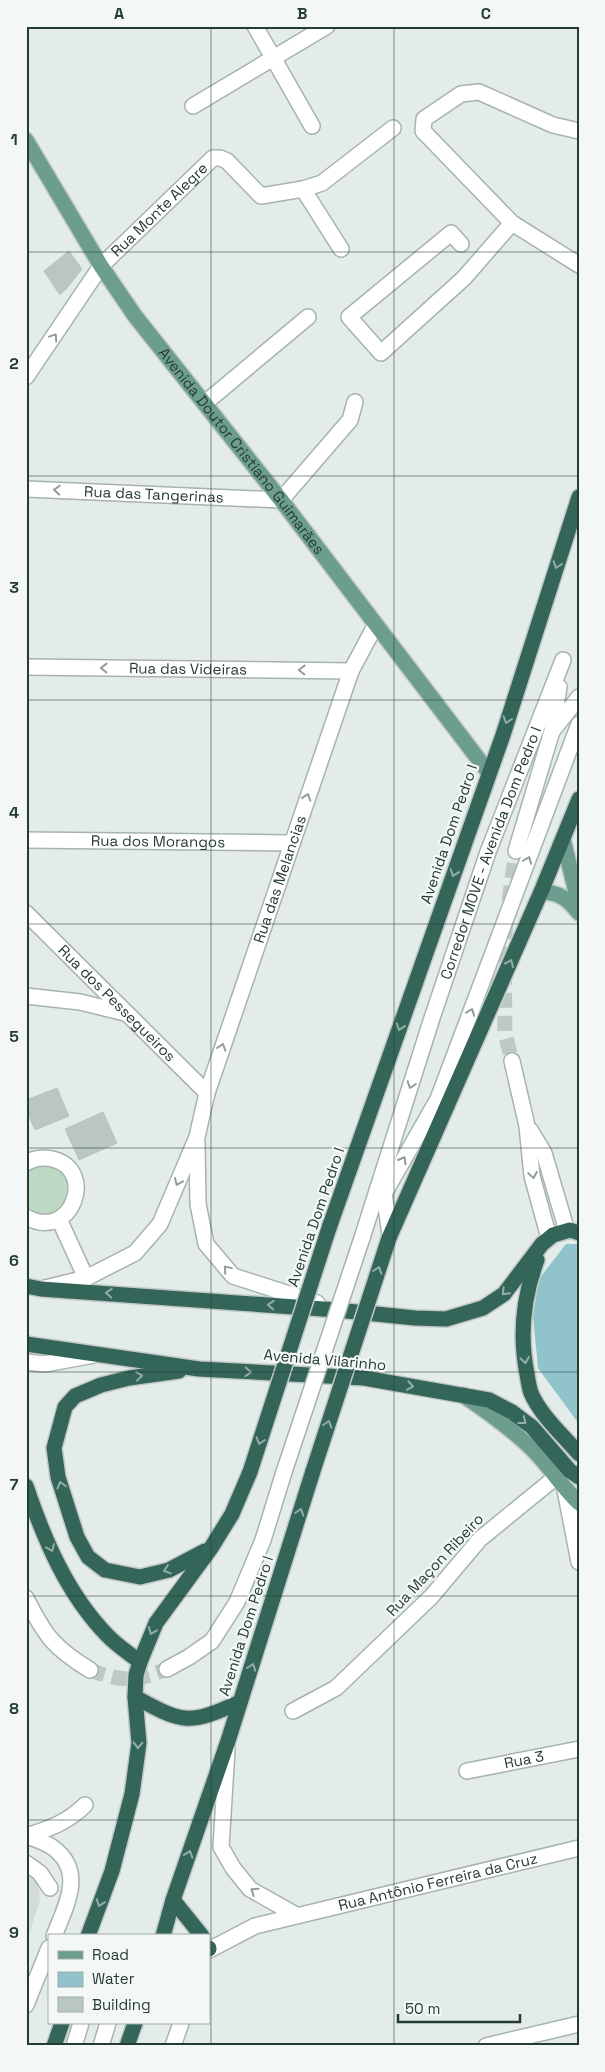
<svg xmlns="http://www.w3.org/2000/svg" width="605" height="2072" viewBox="0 0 605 2072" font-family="'Space Grotesk',sans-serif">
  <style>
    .built { fill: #d2dbd7 }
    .green { fill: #bedac5 }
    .water { fill: #91c3cb }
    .building { fill: #b9c6c1; stroke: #b6c5be }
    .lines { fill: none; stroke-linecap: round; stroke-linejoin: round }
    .minor-tunnel { stroke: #bdc9c4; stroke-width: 15; stroke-dasharray: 15 8; stroke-linecap: butt }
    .minor-casing { stroke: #a6b3af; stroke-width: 18 }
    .major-casing { stroke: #c2c8c6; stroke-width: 18 }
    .highway-casing { stroke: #c2c8c6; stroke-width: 18 }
    .minor { stroke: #fff; stroke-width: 15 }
    .major { stroke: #6c9d8f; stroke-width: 15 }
    .highway { stroke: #336559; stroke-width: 15 }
    .minor-bridge-casing { stroke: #a6b3af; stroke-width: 18; stroke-linecap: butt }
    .highway-bridge-casing { stroke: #c2c8c6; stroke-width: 18; stroke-linecap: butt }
    .minor-bridge { stroke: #fff; stroke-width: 15 }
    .highway-bridge { stroke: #336559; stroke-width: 15 }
    .oneway { stroke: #929d9a }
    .oneway2 { stroke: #93aea8 }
    .grid { fill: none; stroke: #253b35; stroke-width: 1; stroke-opacity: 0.55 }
    .labels { text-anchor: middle; stroke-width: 4.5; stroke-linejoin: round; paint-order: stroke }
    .street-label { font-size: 15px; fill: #253b35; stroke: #f3f8f6 }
    .neatline { fill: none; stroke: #253b35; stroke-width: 2 }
    .grid-label { font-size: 16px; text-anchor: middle; font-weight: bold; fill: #253b35 }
  </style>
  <rect width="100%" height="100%" fill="#e3ece8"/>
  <!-- built -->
  <path class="built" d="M26,1869L35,1877L38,1885L40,1900L26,1944Z"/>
  <!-- green -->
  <path class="green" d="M46,1165C92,1176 58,1236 26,1208V1172L32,1168Z"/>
  <!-- water -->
  <path class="water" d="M566,1244H579V1424L538,1368L533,1316L539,1279Z"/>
  <!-- building -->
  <g class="building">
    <path d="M69,251L82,269L67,288L60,295L44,271Z"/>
    <path d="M57,1088L69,1116L35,1130L26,1109V1100Z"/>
    <path d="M103,1112L117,1143L79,1160L65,1129Z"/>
  </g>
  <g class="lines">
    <!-- minor-tunnel -->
    <g class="minor-tunnel">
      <path d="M509,901L516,851"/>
      <path d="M506,924L504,938L505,1033L512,1061"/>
      <path d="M90,1670C123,1682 134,1682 167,1669"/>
    </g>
    <!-- minor casing -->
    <g class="minor-casing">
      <g id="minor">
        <path d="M255,26L312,126"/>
        <path d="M193,106L327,26"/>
        <path d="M579,131L553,125L479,92L461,94L424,119L423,131L512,223L579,265"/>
        <path d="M303,189L341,249"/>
        <path d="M461,244L451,233L349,317L381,353L464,278L512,223"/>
        <path id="s1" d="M26,377L101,266L213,158H220L227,161L261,196L303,189L322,183L393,128"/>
        <path d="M205,403L308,317"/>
        <path id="s2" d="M26,489L281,500L350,420L355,402"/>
        <path id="s3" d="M26,667L351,671"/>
        <path d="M553,730L579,697"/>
        <path id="s4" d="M26,840L291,843"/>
        <path d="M516,851L552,731L559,687"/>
        <path id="s5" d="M26,913L207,1093"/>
        <path d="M26,996L80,1002L125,1013"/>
        <path d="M512,1061L527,1126L532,1176L549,1238"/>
        <path d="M530,1130L544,1153L567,1231"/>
        <path d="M197,1143L198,1204L206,1244L233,1276L317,1303"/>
        <path d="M26,1163C34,1158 43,1157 52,1159C98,1169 72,1243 26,1217"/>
        <path d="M384,1193L390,1235"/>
        <path d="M381,1199L438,1099L579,724"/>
        <path d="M59,1219L86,1278"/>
        <path id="s6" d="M362,1238L432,1018L488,852L563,660"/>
        <path id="s7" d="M45,1288L86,1278L135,1253L160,1224L197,1137L207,1093L351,671L375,626"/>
        <path d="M26,1362L45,1364L94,1355"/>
        <path d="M565,1490L579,1562"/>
        <path d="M26,1598C45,1636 54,1648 90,1670"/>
        <path d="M167,1669L189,1657L212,1641L237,1602L263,1540L284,1472"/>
        <path d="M293,1711L336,1688L431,1597L480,1539L556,1477"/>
        <path d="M227,1750L221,1847L233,1868L250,1889L296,1915"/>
        <path id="s8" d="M467,1771L579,1749"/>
        <path d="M26,1836C49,1829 68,1822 85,1805"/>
        <path d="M27,1836C35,1839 45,1842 52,1847C86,1871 66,1905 54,1936"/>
        <path d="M26,1863L40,1873L50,1888"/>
        <path id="s9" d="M209,1950L255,1926L579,1848"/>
        <path d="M26,2005L49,1948"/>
        <path d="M74,2046L81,2023"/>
        <path d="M101,2046L108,2023"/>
        <path d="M173,2046L181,2023"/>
        <path d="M486,2046L579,2024"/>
      </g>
    </g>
    <!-- major casing -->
    <g class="major-casing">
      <g id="major">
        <path id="s10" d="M26,140L101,266L135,316L281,500L489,773"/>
        <path d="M563,839L579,905"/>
        <path d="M541,892C559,892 568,899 579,913"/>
        <path d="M463,1395C488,1412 512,1429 533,1450C550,1467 562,1487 579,1503"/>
      </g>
    </g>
    <!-- highway casing -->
    <g class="highway-casing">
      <g id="highway">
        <path d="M329,1228L503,735L579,497"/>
        <path d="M389,1238L541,892L579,799"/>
        <path d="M537,1260C523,1298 519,1334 527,1374C528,1380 529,1387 531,1393C541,1416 563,1435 579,1454"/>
        <path d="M26,1286L41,1289L337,1310L415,1318L446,1319L483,1308L504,1294L542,1244L553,1235L570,1230L579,1233"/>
        <path d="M26,1344L199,1369L364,1378L489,1400L512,1412L532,1427L570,1471L579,1477"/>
        <path d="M179,1371L129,1378L101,1385L75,1396L65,1407L54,1448L58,1477L77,1537L88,1557L105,1570L140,1577L169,1570L205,1551"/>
        <path d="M26,1486C44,1539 67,1594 107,1635C116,1645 129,1653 140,1662"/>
        <path d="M135,1697C184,1724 189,1725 240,1702"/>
        <path d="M173,1900L202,1936"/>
        <path d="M88,1936L112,1871L132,1794L139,1743L135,1697L136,1675L140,1662L156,1623L211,1548L232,1514L250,1472"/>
        <path d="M163,1936L173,1900L228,1741L313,1471"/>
        <path d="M209,1948V1949"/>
        <path d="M54,2046L62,2023"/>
        <path d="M127,2046L135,2023"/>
      </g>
    </g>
    <!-- minor -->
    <use href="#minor" class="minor"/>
    <!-- major -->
    <use href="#major" class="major"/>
    <!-- highway -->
    <use href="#highway" class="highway"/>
    <!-- minor-bridge casing -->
    <g class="minor-bridge-casing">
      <path id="minor-bridge" d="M284,1472L362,1238"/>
    </g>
    <!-- highway-bridge casing -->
    <g class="highway-bridge-casing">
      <g id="highway-bridge">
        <path d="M313,1471L389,1238"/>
        <path d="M250,1472L329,1228"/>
      </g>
    </g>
    <!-- minor-bridge -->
    <use href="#minor-bridge" class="minor-bridge"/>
    <!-- highway-bridge -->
    <use href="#highway-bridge" class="highway-bridge"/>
  </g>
  <!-- one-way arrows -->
  <defs><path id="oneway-chevron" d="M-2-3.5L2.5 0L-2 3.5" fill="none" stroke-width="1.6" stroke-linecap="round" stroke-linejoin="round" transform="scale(1.25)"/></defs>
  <g class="oneway">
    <use href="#oneway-chevron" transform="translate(54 337) rotate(-56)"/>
    <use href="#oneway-chevron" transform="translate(57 490) rotate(-177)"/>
    <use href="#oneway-chevron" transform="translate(104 668) rotate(-179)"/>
    <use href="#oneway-chevron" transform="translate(302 670) rotate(-179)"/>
    <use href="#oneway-chevron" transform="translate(307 797) rotate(-71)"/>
    <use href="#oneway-chevron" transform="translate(528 860) rotate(-69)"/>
    <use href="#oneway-chevron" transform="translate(471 1012) rotate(-69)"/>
    <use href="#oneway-chevron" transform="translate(222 1047) rotate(-72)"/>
    <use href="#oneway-chevron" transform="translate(411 1085) rotate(108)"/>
    <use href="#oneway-chevron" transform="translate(403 1160) rotate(-60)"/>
    <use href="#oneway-chevron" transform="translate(533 1175) rotate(80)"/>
    <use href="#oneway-chevron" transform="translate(178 1182) rotate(113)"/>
    <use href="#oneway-chevron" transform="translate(227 1269) rotate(-130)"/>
    <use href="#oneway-chevron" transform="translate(254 1891) rotate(-146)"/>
  </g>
  <g class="oneway2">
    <use href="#oneway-chevron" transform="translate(557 565) rotate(108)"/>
    <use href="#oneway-chevron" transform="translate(507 720) rotate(108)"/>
    <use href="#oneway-chevron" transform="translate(454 873) rotate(109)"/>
    <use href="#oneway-chevron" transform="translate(510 963) rotate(-66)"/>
    <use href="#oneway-chevron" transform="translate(400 1027) rotate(109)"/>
    <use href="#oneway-chevron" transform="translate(378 1270) rotate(-72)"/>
    <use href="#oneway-chevron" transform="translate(505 1292) rotate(135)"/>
    <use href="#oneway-chevron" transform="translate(109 1293) rotate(-176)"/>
    <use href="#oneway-chevron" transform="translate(271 1305) rotate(-176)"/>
    <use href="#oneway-chevron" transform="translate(525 1360) rotate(81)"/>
    <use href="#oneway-chevron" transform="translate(248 1372) rotate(3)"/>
    <use href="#oneway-chevron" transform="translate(139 1376) rotate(-7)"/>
    <use href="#oneway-chevron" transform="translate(410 1386) rotate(10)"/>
    <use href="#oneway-chevron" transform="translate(523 1421) rotate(38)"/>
    <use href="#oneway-chevron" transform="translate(328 1424) rotate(-72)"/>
    <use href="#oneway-chevron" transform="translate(260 1441) rotate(108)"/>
    <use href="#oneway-chevron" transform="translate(61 1485) rotate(-105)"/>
    <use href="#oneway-chevron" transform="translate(300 1512) rotate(-72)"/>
    <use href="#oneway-chevron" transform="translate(51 1548) rotate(67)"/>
    <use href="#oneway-chevron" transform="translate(167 1570) rotate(161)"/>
    <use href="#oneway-chevron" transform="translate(152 1631) rotate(112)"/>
    <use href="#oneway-chevron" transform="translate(252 1667) rotate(-72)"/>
    <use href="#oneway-chevron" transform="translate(138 1745) rotate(92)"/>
    <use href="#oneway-chevron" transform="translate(189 1854) rotate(-71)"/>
    <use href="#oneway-chevron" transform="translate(100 1903) rotate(110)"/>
  </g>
  <!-- grid -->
  <path class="grid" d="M211,26V2046M394,26V2046M26,252H579M26,476H579M26,700H579M26,924H579M26,1148H579M26,1372H579M26,1596H579M26,1820H579"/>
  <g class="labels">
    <!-- street labels -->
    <g class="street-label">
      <text dy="5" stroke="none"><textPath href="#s1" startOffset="215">Rua Monte Alegre</textPath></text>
      <text dy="5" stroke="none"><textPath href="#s10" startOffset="379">Avenida Doutor Cristiano Guimarães</textPath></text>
      <text dy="5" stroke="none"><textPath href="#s2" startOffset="128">Rua das Tangerinas</textPath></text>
      <text dy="5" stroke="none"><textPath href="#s3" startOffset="162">Rua das Videiras</textPath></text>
      <text transform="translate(449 834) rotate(-71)" y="5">Avenida Dom Pedro I</text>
      <text dy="5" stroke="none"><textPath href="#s4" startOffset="132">Rua dos Morangos</textPath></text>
      <text dy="5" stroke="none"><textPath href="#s6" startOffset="406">Corredor MOVE - Avenida Dom Pedro I</textPath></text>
      <text dy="5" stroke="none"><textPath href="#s7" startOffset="501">Rua das Melancias</textPath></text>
      <text dy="5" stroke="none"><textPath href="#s5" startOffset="128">Rua dos Pessegueiros</textPath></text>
      <text transform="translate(316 1217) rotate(-71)" y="5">Avenida Dom Pedro I</text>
      <text transform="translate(325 1360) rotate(5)" y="5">Avenida Vilarinho</text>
      <text transform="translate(435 1565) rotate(-47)" y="5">Rua Maçon Ribeiro</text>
      <text transform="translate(246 1626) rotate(-72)" y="5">Avenida Dom Pedro I</text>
      <text dy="5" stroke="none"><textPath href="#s8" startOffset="58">Rua 3</textPath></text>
      <text dy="5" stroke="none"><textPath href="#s9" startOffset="240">Rua Antônio Ferreira da Cruz</textPath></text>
    </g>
  </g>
  <!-- border -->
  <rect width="605" height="2072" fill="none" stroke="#f3f8f6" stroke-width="55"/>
  <!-- legend -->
  <rect x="48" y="1934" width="162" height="90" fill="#f3f8f6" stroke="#a1aca9"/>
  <rect x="58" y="1951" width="25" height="8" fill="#6c9d8f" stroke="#a1aca9"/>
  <text x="92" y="1960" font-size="15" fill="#253b35">Road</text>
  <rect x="58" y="1972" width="25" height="15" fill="#91c3cb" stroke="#a1aca9"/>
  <text x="92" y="1984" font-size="15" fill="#253b35">Water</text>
  <rect x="58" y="1997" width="25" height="15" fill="#b9c6c1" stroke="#a1aca9"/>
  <text x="92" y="2010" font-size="15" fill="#253b35">Building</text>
  <!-- scale -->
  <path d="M398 2014v8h122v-8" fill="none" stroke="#253b35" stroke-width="2.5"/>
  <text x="405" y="2014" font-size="15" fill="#253b35" stroke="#f3f8f6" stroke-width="4" paint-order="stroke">50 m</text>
  <rect x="28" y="28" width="550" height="2016" class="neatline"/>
  <g class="grid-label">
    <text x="119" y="19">A</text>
    <text x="302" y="19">B</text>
    <text x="486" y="19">C</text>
    <text x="14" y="145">1</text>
    <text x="14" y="369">2</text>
    <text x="14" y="593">3</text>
    <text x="14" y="818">4</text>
    <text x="14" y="1042">5</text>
    <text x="14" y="1266">6</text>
    <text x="14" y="1490">7</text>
    <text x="14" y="1714">8</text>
    <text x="14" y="1938">9</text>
  </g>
</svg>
